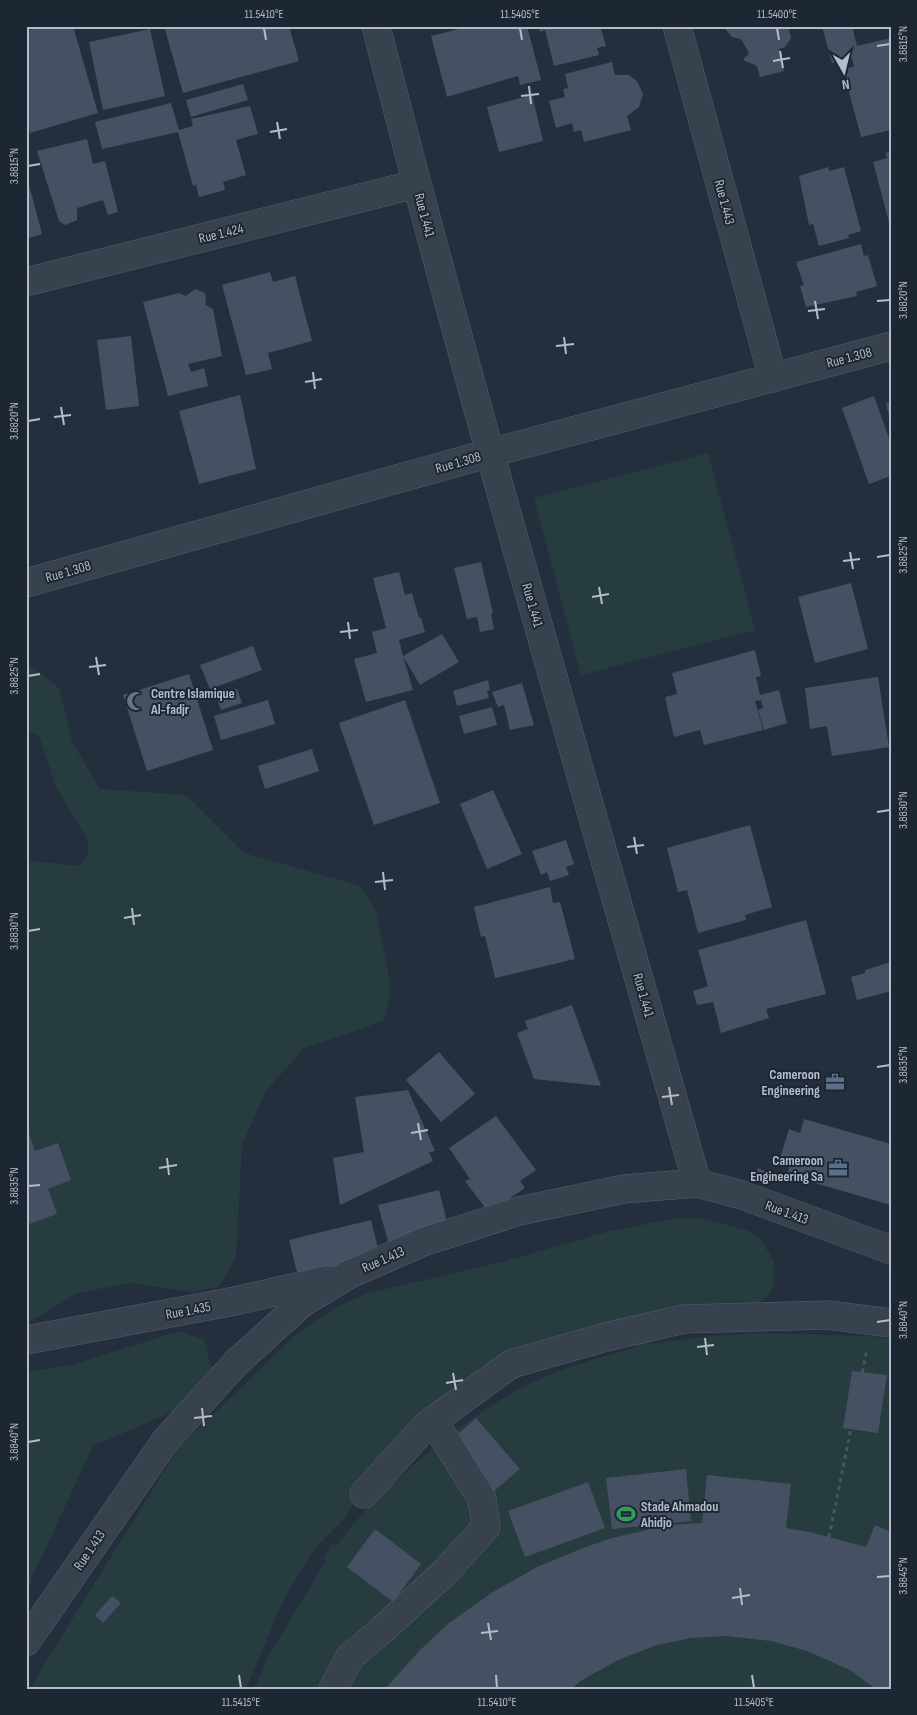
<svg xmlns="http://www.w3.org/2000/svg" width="917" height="1715" viewBox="0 0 917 1715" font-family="'Sofia Sans Condensed',sans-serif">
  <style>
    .green { fill: #263c3f }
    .building { fill: #455162 }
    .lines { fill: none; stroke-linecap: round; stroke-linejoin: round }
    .minor-casing { stroke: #565f6c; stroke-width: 29 }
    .path { stroke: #44595c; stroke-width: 3; stroke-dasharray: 4 4; stroke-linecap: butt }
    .minor { stroke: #38414e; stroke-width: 28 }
    .ticks { fill: none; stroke: #b4bcc9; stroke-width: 2 }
    .labels { text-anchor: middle; stroke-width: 4; stroke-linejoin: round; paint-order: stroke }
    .street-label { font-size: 14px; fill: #b4bcc9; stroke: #1d2633 }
    .poi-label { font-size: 14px; font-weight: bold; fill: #b4bcc9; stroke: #1d2633; text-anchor: start }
    .neatline { fill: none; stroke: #b4bcc9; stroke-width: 2 }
    .ticks-label { font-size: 12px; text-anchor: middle; fill: #b4bcc9 }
  </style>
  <rect width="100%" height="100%" fill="#242f3e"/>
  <!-- green -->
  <g class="green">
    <path d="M708,453L755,630L581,675L534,498Z"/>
    <path d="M26,662L60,689L72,742L100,789L186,795L244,853L360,886L376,911L387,965L391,995L383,1021L304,1048L266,1091L242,1145L236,1257L219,1286L193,1292L132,1283L77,1293L26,1324V864L34,861L79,866L88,855V841L57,789L39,736L26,730Z"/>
    <path d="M678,1218L705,1219L748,1231L760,1239L774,1261L773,1288L764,1300L735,1314L621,1338L513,1380L478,1406L437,1425L367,1480L346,1517L315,1548L283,1601L246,1689H29L179,1447L301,1330L338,1306L369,1293L502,1262L610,1231Z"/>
    <path d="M179,1331L205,1340L216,1393L93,1446L33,1575L26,1599V1372L72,1365Z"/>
    <path d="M759,1333L870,1336L891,1339V1689H254L271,1651L326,1561L323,1559L332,1544L336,1547C356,1517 382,1494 408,1470C449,1434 493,1400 542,1378C572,1365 605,1356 636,1347V1343L650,1340L651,1344L700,1337Z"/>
  </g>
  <!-- building -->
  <g class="building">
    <path d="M44,26H73L98,113L30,133L26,120V31Z"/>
    <path d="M164,26H289L299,61L183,93Z"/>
    <path d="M471,26H527L541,80L520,85L518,76L447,97L431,36Z"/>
    <path d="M538,26H600L606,46L597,48L599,55L554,66L545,30L540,32Z"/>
    <path d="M727,26H788L791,38L785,47L779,49L784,71L760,77L757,66L743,60L749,53L741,39L732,37L726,30Z"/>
    <path d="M822,26H852L857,46L891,38V130L861,137L843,69L854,67L852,58L832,63Z"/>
    <path d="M150,29L165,96L103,110L89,42Z"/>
    <path d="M612,62L615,75H629L637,81L643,94L639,107L627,116L631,130L584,142L581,130L574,132L572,123L556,128L549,101L565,97L563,89L568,88L565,74Z"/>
    <path d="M243,84L248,100L191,117L186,100Z"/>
    <path d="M532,95L543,141L499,152L487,107Z"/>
    <path d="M171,103L179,130L193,126L191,119L250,106L258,134L236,140L246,175L223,182L225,190L199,197L196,185L193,186L178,132L102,149L95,122Z"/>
    <path d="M87,139L93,164L105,161L118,212L108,215L103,200L77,208V220L65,225L59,221L37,151Z"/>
    <path d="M891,151V226H890L873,162L887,158L886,153Z"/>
    <path d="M828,167L829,171L844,167L861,231L848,235L849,238L819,246L813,224L809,225L799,176Z"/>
    <path d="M27,177L42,234L26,239V178Z"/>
    <path d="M861,244L864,256L868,255L877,286L856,292L857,296L806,307L800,286L804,285L796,262Z"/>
    <path d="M270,272L273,282L295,276L312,341L268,353L272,369L246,375L222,285Z"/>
    <path d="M195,289L205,293L206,305L213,309L222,356L188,364L191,372L204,368L208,386L168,396L143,302L179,293L186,296Z"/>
    <path d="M131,336L139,406L106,410L97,340Z"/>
    <path d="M240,395L256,469L199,484L179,411Z"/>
    <path d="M874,396L891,444V476L869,484L842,408Z"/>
    <path d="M891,402V420H890L886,403Z"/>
    <path d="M481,562L493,613H491L494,629L480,632L477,617L467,619L454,568Z"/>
    <path d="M399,572L405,595L412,593L419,618H421L425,632L399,640L403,656L442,634L459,662L420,685L403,656L413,690L366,702L354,659L377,653L372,632L386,628L373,578Z"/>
    <path d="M851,583L868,649L815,663L798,597Z"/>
    <path d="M253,646L262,670L210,689L200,665Z"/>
    <path d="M755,650L761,676L756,677L760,695L779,690L787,723L764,730L758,710L763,708L761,700L755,701L763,730L704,745L700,730L674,737L665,697L677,694L672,673Z"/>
    <path d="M189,674L213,750L147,771L123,695Z"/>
    <path d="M878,677L889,747L832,756L827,726L810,729L805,688Z"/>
    <path d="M488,680L490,690L487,691L489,698L457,706L453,691Z"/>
    <path d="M522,683L534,725L510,730L504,705L498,707L492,692Z"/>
    <path d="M237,689L242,703L221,710L216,696Z"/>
    <path d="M268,700L275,724L221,740L214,716Z"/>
    <path d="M405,700L440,803L374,825L339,723Z"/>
    <path d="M492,707L497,725L464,734L459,716Z"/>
    <path d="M312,749L319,771L265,789L258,766Z"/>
    <path d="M493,790L522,854L487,869L460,804Z"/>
    <path d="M750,825L772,907L745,915L746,920L698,933L687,890L678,892L667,848Z"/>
    <path d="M566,840L574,864L566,867L569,875L550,881L547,872L541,875L532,851Z"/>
    <path d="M550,887L553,903L560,902L575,959L495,978L485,936L481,937L474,907Z"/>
    <path d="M806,920L826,994L766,1009L769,1018L721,1033L713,1002L697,1005L693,991L708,986L698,950Z"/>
    <path d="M891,962V991L857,1000L851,977L865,973V970Z"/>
    <path d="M572,1005L601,1086L534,1079L517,1033L528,1029L525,1021Z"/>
    <path d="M439,1052L475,1094L441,1122L406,1080Z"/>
    <path d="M408,1090L435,1151L429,1152L433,1161L340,1205L333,1158L364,1152L355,1097Z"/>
    <path d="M496,1116L536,1170L520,1181L525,1188L496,1208L493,1205L486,1209L465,1181L470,1179L449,1148Z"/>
    <path d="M804,1119L891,1144V1205L787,1175L791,1161L780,1158L789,1129L800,1133Z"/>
    <path d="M26,1127L35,1151L58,1143L71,1180L48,1189L57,1214L26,1225Z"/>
    <path d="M758,1168L769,1173L764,1184L754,1180Z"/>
    <path d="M439,1190L449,1230L389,1245L378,1205Z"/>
    <path d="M371,1220L380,1256L298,1276L289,1240Z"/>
    <path d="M852,1371L887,1375L878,1433L843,1428Z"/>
    <path d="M476,1418L520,1469L492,1493L449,1442Z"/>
    <path d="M686,1469L691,1521L612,1529L606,1478Z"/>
    <path d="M707,1475L791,1484L786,1528L810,1532L866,1547L875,1525L891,1532V1689H876L850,1670L807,1651L771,1641L726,1636L691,1638L657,1645L618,1660L582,1680L571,1689H385L420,1650L449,1623L493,1592L537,1567L583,1548L612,1538L668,1525L702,1523Z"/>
    <path d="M588,1482L605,1528L525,1557L508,1511Z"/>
    <path d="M375,1529L421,1564L393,1602L347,1567Z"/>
    <path d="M112,1596L121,1603L103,1623L95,1615Z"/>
  </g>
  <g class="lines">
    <!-- minor casing -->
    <g class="minor-casing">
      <g id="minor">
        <path d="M376,26C475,414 588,798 697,1183"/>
        <path d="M677,26L773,378"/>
        <path d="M26,282L416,184"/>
        <path d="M26,583L490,453L891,346"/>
        <path d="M26,1340L235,1301L327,1280"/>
        <path d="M364,1494L426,1426L511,1364L606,1337L684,1319L828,1315L891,1323"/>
        <path d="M26,1642L166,1440L237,1362L302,1303L348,1275L423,1242L519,1211L624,1189L697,1183L742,1195L891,1250"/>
        <path d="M333,1689L350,1657L383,1629L445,1572L486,1527L482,1499L433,1420"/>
      </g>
    </g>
    <!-- path -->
    <path class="path" d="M829,1537L867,1349"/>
    <!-- minor -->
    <use href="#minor" class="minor"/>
  </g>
  <!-- ticks -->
  <path class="ticks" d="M264,28L266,40M520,28L522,40M777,28L779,40M877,46L890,44M780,51L783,68M773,61L790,58M529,86L531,104M521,96L539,94M277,122L280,139M270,132L287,129M28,166L40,164M815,301L818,319M877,301L890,300M808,311L825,309M564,337L566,354M556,346L574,344M313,372L315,389M305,382L322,379M61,407L64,425M54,417L71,415M28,421L40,419M850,552L853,569M877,557L890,555M843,561L860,559M599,587L602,604M592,597L609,594M348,622L350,639M340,632L358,630M96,657L99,675M89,667L106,665M28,676L40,674M877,812L890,810M634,837L637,854M627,847L644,845M383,872L385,890M375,882L393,880M132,908L134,925M124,918L141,915M28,931L40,929M877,1067L890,1065M669,1087L672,1105M662,1097L679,1095M418,1123L421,1140M411,1133L428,1130M167,1158L169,1175M159,1168L177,1165M28,1186L40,1185M877,1322L890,1320M705,1338L707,1355M697,1347L714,1345M453,1373L456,1390M446,1383L463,1380M202,1408L204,1426M194,1418L212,1416M28,1442L40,1440M877,1577L890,1576M740,1588L742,1605M732,1598L750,1595M488,1623L491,1640M481,1633L498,1631M239,1675L241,1688M496,1675L497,1688M752,1675L754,1688"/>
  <!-- icons -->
  <defs>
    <g id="mosque-bare" transform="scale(1.5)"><path d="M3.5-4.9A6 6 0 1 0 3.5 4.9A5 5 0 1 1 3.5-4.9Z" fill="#6b7280" stroke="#1d2633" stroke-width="2.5" paint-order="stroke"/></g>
    <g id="office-bare" transform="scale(1.5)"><path d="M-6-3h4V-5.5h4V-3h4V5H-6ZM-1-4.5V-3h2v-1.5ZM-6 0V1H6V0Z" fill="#5c6f8a" stroke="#1d2633" stroke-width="2.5" paint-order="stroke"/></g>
    <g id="stadium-bare" transform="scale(1.5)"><path d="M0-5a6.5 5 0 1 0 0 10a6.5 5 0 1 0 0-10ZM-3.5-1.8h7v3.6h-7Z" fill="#2e9e5b" stroke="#1d2633" stroke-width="2.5" paint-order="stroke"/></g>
  </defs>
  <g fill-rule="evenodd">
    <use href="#mosque-bare" x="136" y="701"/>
    <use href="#office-bare" x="835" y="1082"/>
    <use href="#office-bare" x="838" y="1168"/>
    <use href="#stadium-bare" x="626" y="1514"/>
  </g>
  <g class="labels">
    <!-- street labels -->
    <g class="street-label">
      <text transform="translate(725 202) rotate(75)" y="5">Rue 1.443</text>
      <text transform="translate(425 215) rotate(75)" y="5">Rue 1.441</text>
      <text transform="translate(221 233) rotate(-14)" y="5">Rue 1.424</text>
      <text transform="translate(849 357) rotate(-15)" y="5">Rue 1.308</text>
      <text transform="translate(458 462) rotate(-16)" y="5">Rue 1.308</text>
      <text transform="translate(68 571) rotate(-16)" y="5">Rue 1.308</text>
      <text transform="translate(533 605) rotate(74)" y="5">Rue 1.441</text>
      <text transform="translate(644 995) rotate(74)" y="5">Rue 1.441</text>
      <text transform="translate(787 1212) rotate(20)" y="5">Rue 1.413</text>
      <text transform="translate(383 1259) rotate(-24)" y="5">Rue 1.413</text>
      <text transform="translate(188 1310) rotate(-11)" y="5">Rue 1.435</text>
      <text transform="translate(89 1550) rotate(-56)" y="5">Rue 1.413</text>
    </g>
    <!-- poi labels -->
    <g class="poi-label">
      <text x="151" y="698">Centre Islamique<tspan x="151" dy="16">Al-fadjr</tspan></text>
      <text x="820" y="1079" text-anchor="end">Cameroon<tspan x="820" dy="16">Engineering</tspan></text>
      <text x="823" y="1165" text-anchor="end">Cameroon<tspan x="823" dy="16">Engineering Sa</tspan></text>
      <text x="641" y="1511">Stade Ahmadou<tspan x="641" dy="16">Ahidjo</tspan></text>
    </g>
  </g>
  <!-- border -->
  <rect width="917" height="1715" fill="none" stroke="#1d2633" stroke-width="55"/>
  <!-- north arrow -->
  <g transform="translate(844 72) rotate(172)" stroke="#1d2633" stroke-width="4" paint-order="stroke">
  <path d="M0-4L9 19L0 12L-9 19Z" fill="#b4bcc9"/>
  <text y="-8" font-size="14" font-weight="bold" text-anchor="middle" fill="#b4bcc9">N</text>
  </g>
  <rect x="28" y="28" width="862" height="1660" class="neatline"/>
  <g class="ticks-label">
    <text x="264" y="18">11.5410°E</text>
    <text x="520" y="18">11.5405°E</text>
    <text x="777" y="18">11.5400°E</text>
    <text transform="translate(903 44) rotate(-90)" y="4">3.8815°N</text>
    <text transform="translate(14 166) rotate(-90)" y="4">3.8815°N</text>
    <text transform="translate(903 300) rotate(-90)" y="4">3.8820°N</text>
    <text transform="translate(14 421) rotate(-90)" y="4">3.8820°N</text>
    <text transform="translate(903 555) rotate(-90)" y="4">3.8825°N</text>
    <text transform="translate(14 676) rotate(-90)" y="4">3.8825°N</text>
    <text transform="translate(903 810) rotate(-90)" y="4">3.8830°N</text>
    <text transform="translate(14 931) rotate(-90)" y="4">3.8830°N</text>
    <text transform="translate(903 1065) rotate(-90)" y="4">3.8835°N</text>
    <text transform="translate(14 1186) rotate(-90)" y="4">3.8835°N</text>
    <text transform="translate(903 1320) rotate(-90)" y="4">3.8840°N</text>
    <text transform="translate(14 1442) rotate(-90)" y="4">3.8840°N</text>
    <text transform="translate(903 1576) rotate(-90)" y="4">3.8845°N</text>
    <text x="241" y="1706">11.5415°E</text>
    <text x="497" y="1706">11.5410°E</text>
    <text x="754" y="1706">11.5405°E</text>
  </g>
</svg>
